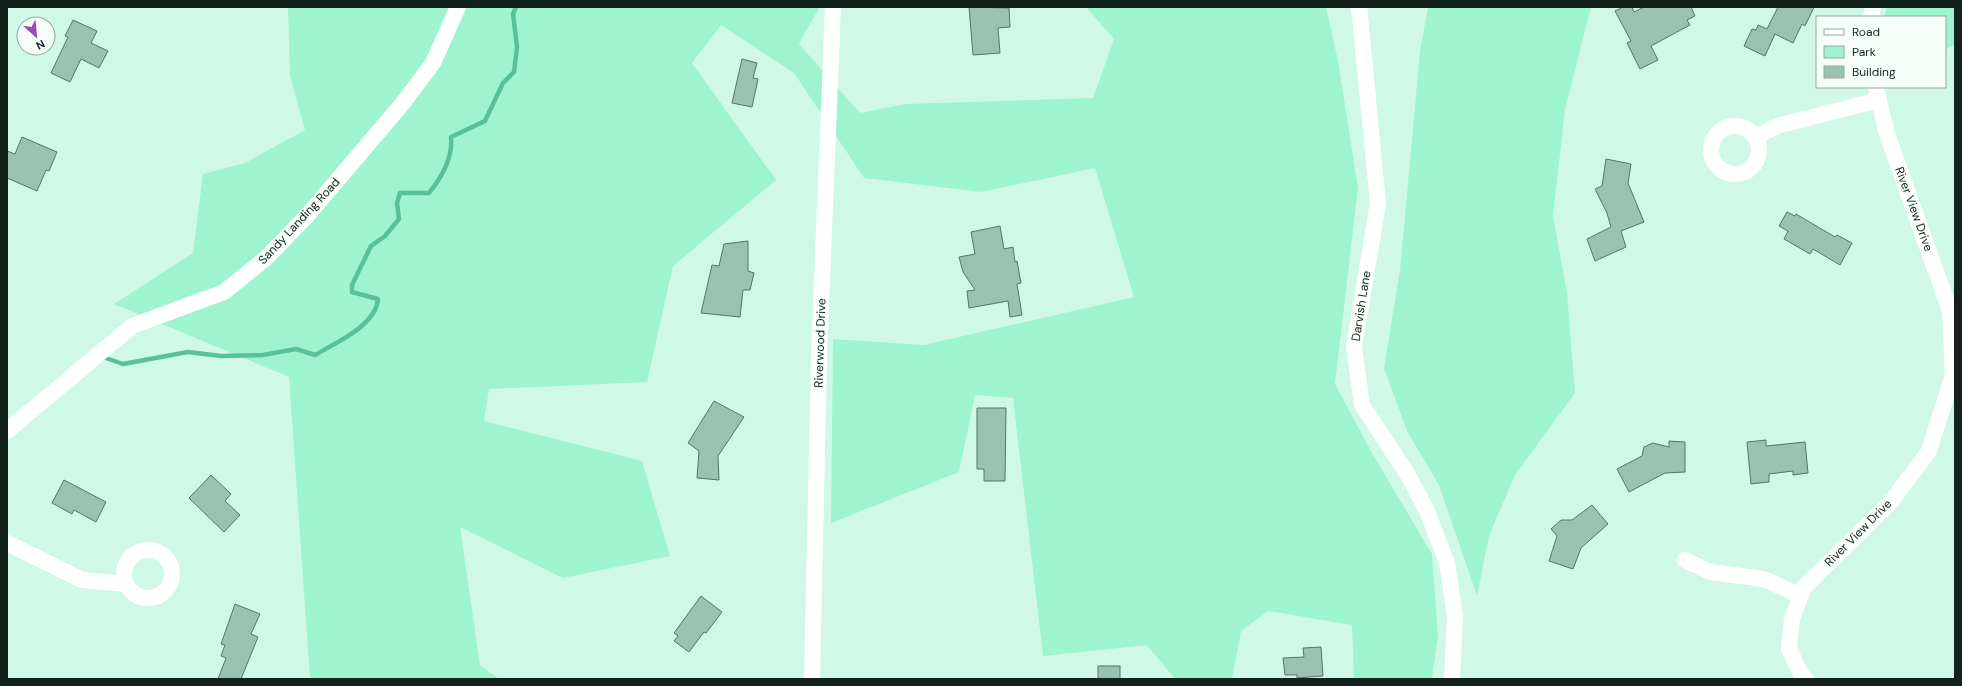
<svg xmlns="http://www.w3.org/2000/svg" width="1962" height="686" viewBox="0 0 1962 686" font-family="'DM Sans',sans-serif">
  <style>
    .green { fill: #9ef4d1 }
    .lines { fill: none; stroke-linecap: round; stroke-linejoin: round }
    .stream { stroke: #5ac09b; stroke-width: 4.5 }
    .building { fill: #9ac2b0; stroke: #527868 }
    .minor { stroke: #fff; stroke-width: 16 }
    .labels { text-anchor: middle; stroke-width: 3; stroke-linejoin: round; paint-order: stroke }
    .street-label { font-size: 12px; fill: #13221c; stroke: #f5fdf9 }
  </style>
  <rect width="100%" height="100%" fill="#cff9e6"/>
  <!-- green -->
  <g class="green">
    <path d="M288,7H822L819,8L799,44L860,113L905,104L1093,98L1114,39L1086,7H1326L1338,61L1358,188L1335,384L1372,453L1432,554L1438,635L1432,679H1354L1352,625L1268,611L1241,631L1232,679H1175L1147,645L1043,656L1013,398L975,395L959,472L831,523L833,339L924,345L1134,297L1095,168L981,192L864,178L794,73L721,25L692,63L776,180L673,266L647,382L489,389L484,421L642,461L670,556L563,578L460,527L480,665L499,679H310L289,377L114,304L193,253L203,174L245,163L305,130L290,76Z"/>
    <path d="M1428,7H1591L1565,110L1553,216L1567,293L1575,393L1515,475L1489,536L1477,596L1439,485L1407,431L1384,368L1400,270L1420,51Z"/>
    <path d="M1887,7H1955V44L1945,50V17H1884Z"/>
  </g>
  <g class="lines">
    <!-- stream -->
    <path class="stream" d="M103,357L123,364L188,352L221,356L263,355L296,349L315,355C335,343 376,326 378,299L352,292V285L371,246L385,236L399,219L397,203L400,193H429C442,177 453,158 451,137L485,121L503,83L514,72L517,47L513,14L516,7"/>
  </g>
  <!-- building -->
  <g class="building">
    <path d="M969,7L1009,8L1010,27L998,28L1000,53L973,55Z"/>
    <path d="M1623,7H1632L1634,12L1644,7H1691L1695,16L1687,20L1690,25L1651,46L1658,60L1640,69L1627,43L1631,41L1615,11Z"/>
    <path d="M1778,7H1814L1805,26L1802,24L1793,43L1775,34L1765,56L1744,46L1752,29L1756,30L1758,25L1767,29Z"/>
    <path d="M73,20L97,31L91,43L108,51L99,68L81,59L70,82L51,73L68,37L65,36Z"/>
    <path d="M742,59L757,63L753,78L758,79L752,107L732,103Z"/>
    <path d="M22,137L57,152L49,171L46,170L37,191L7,178V151L15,154Z"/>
    <path d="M1606,159L1631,164L1628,183L1644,222L1621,231L1626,247L1595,261L1587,239L1611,227L1607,213L1595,189L1602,186Z"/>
    <path d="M1787,212L1795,216L1796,214L1835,237L1837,235L1852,243L1840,265L1813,249L1810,254L1784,239L1788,231L1779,226Z"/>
    <path d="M1000,226L1004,249L1013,247L1015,262L1017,261L1021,283L1017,284L1022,315L1010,317L1008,301L969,308L967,291L975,290L963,272L959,257L975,254L971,232Z"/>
    <path d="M748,241V271L754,273L750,290H743L740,317L701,313L712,265L719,266L724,244Z"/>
    <path d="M714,401L744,417L718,456L719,480L697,478L699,451L688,443Z"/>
    <path d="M977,408H1006L1005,481H984V469H977Z"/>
    <path d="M1766,440V446L1805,442L1808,473L1793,475V471L1769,474V482L1751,484L1747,442Z"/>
    <path d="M1669,441L1685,442V472L1665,473L1629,492L1617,469L1642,456L1644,447L1653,443L1669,447Z"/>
    <path d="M211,475L231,494L225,501L240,515L224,532L189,498Z"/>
    <path d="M64,480L106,502L96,522L74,510L72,514L52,503Z"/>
    <path d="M1592,505L1608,524L1581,548L1573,569L1549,561L1557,536L1551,529L1561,520H1572Z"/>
    <path d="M701,596L722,612L706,633L704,632L689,652L674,641L678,636L674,633Z"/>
    <path d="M235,604L260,614L251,634L258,637L241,679H218L226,658L221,656L225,645L221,644Z"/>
    <path d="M1321,647L1323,676L1297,678V675H1285L1283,658L1304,657L1303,648Z"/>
    <rect x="1098" y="666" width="22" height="13"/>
  </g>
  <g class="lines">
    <!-- minor -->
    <g class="minor">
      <path d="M1359,7L1378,203L1354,347L1362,405L1408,475L1427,511L1447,563L1455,616L1452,679"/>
      <path d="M1871,17L1873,7"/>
      <circle cx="1735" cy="150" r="24"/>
      <path d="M1756,137L1777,126L1879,100"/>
      <path d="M7,431L132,326L224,292L265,259L306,217L403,103L433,63L458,7"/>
      <path d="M7,543L82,580L126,584"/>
      <circle cx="148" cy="574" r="24"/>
      <path d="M1685,560L1710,572L1764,579L1801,596"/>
      <path d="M812,679L819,356L833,7"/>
      <path d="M1806,679L1802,676L1789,649L1792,619L1804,587L1889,504L1929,451L1953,375L1950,311L1886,131L1876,87"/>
    </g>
  </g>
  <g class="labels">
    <!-- street labels -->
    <g class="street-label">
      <text transform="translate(1914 209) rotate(70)" y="4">River View Drive</text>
      <text transform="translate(299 221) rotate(-47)" y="4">Sandy Landing Road</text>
      <text transform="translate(1361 306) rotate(-81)" y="4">Darvish Lane</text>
      <text transform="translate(820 343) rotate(-88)" y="4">Riverwood Drive</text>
      <text transform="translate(1858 533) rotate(-45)" y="4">River View Drive</text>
    </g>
  </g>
  <!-- border -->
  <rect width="1962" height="686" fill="none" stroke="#13221c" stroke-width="16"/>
  <!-- legend -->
  <rect x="1816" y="16" width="130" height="72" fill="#f5fdf9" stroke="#9ba5a1"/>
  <rect x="1824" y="29" width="20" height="6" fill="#ffffff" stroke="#9ba5a1"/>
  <text x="1852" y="36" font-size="12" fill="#13221c">Road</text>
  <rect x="1824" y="46" width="20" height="12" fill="#9ef4d1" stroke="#9ba5a1"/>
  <text x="1852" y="56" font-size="12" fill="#13221c">Park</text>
  <rect x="1824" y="66" width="20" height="12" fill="#9ac2b0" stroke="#9ba5a1"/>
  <text x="1852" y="76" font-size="12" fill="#13221c">Building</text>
  <!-- north arrow -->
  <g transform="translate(36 36) rotate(153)"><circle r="19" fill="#f5fdf9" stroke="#9ba5a1"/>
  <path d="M0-3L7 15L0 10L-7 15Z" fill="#9b48b6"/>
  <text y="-6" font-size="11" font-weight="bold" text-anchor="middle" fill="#13221c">N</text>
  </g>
</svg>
